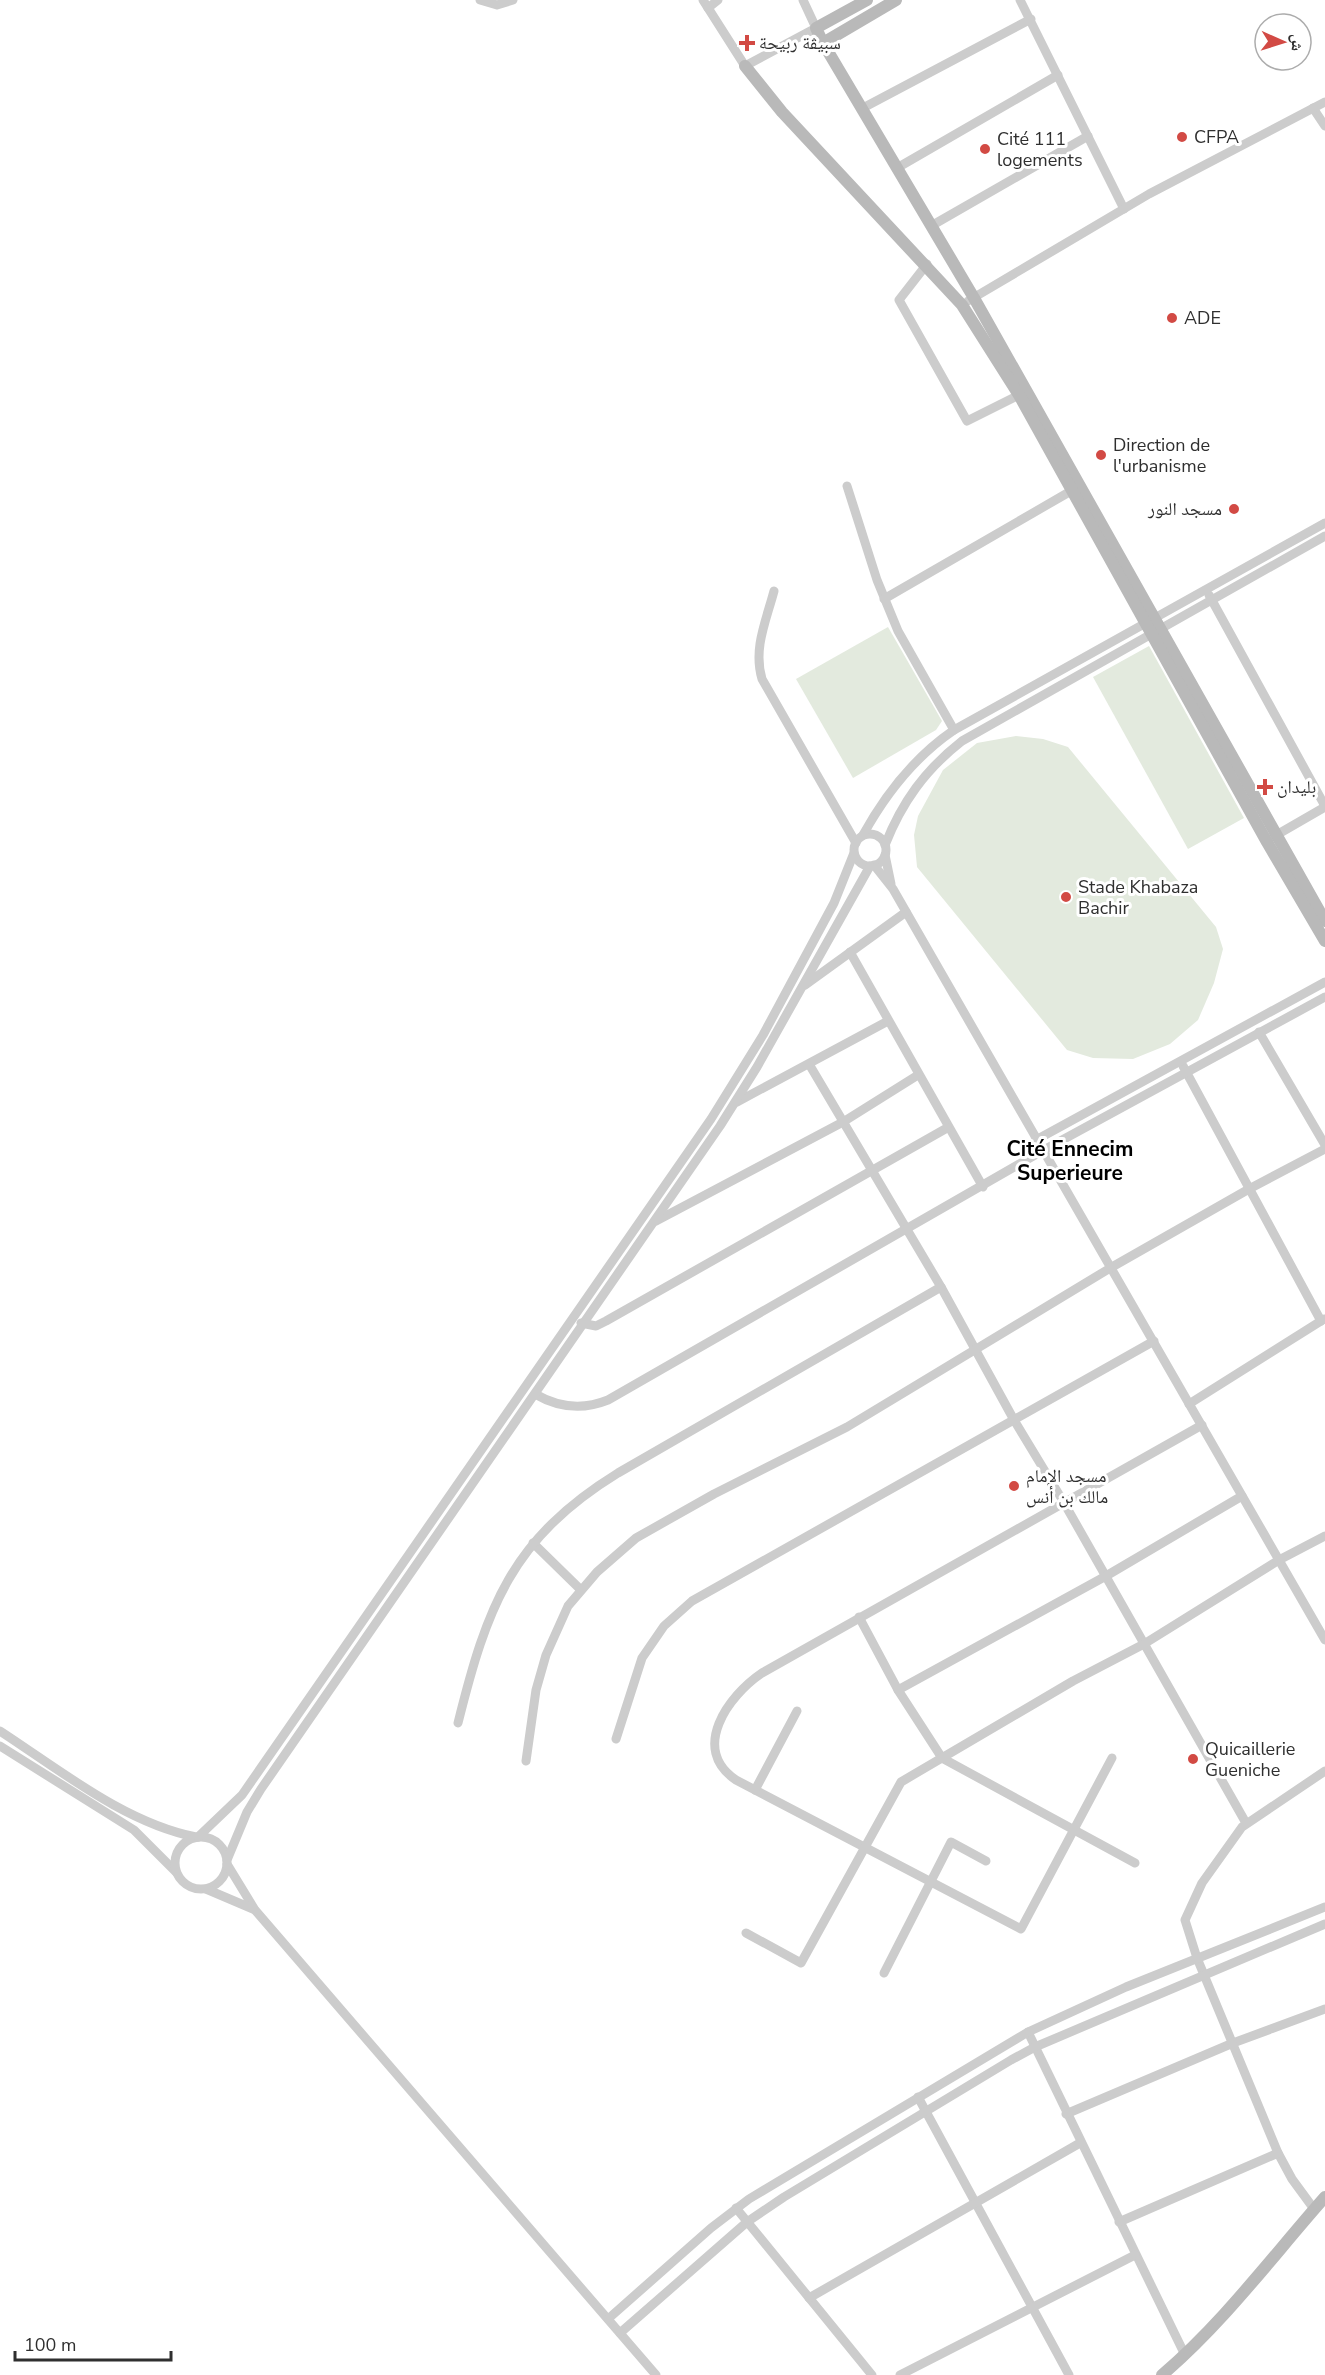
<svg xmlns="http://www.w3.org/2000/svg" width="1325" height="2375" viewBox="0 0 1325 2375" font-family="'Nunito Sans','Noto Naskh Arabic',sans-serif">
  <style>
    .grass { fill: #e3eade }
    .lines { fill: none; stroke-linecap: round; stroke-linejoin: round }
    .street { stroke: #ccc; stroke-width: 9 }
    .secondary { stroke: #b9b9b9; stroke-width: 12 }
    .poi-dot { fill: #d24a44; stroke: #fff; stroke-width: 2 }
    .labels { text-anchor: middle; stroke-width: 6; stroke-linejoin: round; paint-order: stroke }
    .poi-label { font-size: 18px; fill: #2f2f2f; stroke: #fff; text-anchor: start }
    .quarter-label { font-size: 21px; font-weight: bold; fill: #000; stroke: #fff }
  </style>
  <rect width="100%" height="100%" fill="#fff"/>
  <!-- grass -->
  <g class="grass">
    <path d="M888,627L942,721L936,730L853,778L796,679Z"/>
    <path d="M1149,646L1244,818L1188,849L1093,677Z"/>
    <path d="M1016,736L1043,739L1068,747L1216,927L1223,949L1214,983L1198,1020L1170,1044L1133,1059L1093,1058L1067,1050L917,867L914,835L918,816L943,770L977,743Z"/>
  </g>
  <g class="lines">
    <!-- street -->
    <g class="street">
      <path d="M480,0L497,5L513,0"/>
      <path d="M703,0L745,66L816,28L803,0"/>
      <path d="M1020,0L1124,209"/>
      <path d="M708,8L718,0"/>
      <path d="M1313,108L1325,126"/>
      <path d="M861,109L1031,19"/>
      <path d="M897,168L1058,75"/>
      <path d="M931,226L1088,136"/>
      <path d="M927,264L899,300L967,421L1019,395"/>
      <path d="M968,301L1149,194L1325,102"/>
      <path d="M847,486L877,580L898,631L954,730"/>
      <path d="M774,591C766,621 753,649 762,679L856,843"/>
      <path d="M1209,595L1325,806"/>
      <path d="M884,599L1071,491"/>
      <circle cx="870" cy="850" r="16"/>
      <path d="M863,835C885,795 916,756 954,730L1325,523"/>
      <path d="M1273,837L1325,807"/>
      <path d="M885,845C902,802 925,770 962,741L1325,536"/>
      <path d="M885,855L891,884"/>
      <path d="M874,865L893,889L928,950L1325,1640"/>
      <path d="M850,952L983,1187"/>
      <path d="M805,985L906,912"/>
      <path d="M1259,1032L1325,1145"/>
      <path d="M809,1064L941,1287L1014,1420L1063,1501L1246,1823"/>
      <path d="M1183,1066L1321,1321"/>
      <path d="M737,1102L888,1021"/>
      <path d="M1036,1140L1325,982"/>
      <path d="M656,1221L843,1122L918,1075"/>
      <path d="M581,1323L596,1326L606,1321L947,1128"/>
      <path d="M535,1394C559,1408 583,1410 608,1400L1042,1151L1325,997"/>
      <path d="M1189,1404L1324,1319"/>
      <path d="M533,1543L581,1590"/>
      <path d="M859,1617L898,1690L942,1758L1135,1863"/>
      <path d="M898,1690L1106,1576L1242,1496"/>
      <path d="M458,1723C487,1607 511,1539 618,1473L941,1287"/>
      <path d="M0,1731C60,1770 125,1823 196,1837"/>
      <path d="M616,1739L642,1658L664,1626L692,1601L1154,1341"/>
      <path d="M0,1746L134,1830L176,1872"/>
      <path d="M1112,1758L1021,1929L736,1780C690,1749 728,1696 762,1673L1202,1425"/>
      <path d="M526,1761L536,1690L546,1655L568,1606L597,1572L636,1538L714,1494L847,1427L1112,1267L1249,1189L1325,1149"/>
      <path d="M755,1790L797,1711"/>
      <circle cx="201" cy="1863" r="26"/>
      <path d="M198,1837L242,1795L711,1119L763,1035L834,903L854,853"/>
      <path d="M227,1860L247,1812L261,1789L720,1126L757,1067L870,866"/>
      <path d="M227,1864L255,1910L656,2375"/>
      <path d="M206,1889L253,1909"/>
      <path d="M746,1933L801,1963L901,1782L1073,1681L1144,1644L1279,1560L1325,1536"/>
      <path d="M884,1973L951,1842L986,1861"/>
      <path d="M1028,2032L1185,2355"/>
      <path d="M918,2097L1069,2375"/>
      <path d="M1066,2114L1233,2043L1325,2009"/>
      <path d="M736,2208L872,2375"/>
      <path d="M1314,2209L1292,2179L1278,2153L1197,1958L1185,1920L1202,1883L1242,1827L1325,1771"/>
      <path d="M1119,2222L1278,2153"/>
      <path d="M809,2298L1080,2143"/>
      <path d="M608,2319L711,2228L749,2199L1028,2032L1126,1987L1325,1907"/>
      <path d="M620,2333L747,2222L784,2197L1011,2060L1035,2047L1325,1924"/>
      <path d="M900,2375L1135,2255"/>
    </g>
    <!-- secondary -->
    <g class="secondary">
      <path d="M867,0L816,28L823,43L974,298L1325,921"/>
      <path d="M823,43L896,0"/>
      <path d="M745,66L782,112L962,305L1019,395L1267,842L1325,941"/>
      <path d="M1162,2375C1223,2323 1272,2257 1325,2197"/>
    </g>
  </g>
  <!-- markers -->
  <g class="poi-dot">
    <path d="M744 34h6v6h6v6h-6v6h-6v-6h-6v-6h6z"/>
    <circle cx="1182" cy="137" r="6"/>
    <circle cx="985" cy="149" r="6"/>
    <circle cx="1172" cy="318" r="6"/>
    <circle cx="1101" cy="455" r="6"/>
    <circle cx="1234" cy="509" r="6"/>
    <path d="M1262 778h6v6h6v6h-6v6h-6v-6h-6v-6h6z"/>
    <circle cx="1066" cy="897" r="6"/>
    <circle cx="1014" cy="1486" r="6"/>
    <circle cx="1193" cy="1759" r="6"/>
  </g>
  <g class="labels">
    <!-- poi labels -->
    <g class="poi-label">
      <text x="759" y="49">سبيڨة ربيحة</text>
      <text x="1194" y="143">CFPA</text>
      <text x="997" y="145">Cité 111<tspan x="997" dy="21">logements</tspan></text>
      <text x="1184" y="324">ADE</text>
      <text x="1113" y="451">Direction de<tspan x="1113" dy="21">l'urbanisme</tspan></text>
      <text x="1222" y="515" text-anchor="end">مسجد النور</text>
      <text x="1277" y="793">بليدان</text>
      <text x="1078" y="893">Stade Khabaza<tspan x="1078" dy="21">Bachir</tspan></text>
      <text x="1026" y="1482">مسجد الإمام<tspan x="1026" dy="21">مالك بن أنس</tspan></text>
      <text x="1205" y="1755">Quicaillerie<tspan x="1205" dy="21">Gueniche</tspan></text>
    </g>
    <!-- quarter labels -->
    <g class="quarter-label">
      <text x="1070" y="1156">Cité Ennecim<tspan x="1070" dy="24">Superieure</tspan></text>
    </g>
  </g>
  <!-- north arrow -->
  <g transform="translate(1283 42) rotate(93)"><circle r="28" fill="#ffffff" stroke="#acacac" stroke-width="1.5"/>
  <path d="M0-4.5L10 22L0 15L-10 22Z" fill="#d24a44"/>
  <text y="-9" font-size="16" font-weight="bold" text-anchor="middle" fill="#2f2f2f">ش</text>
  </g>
  <!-- scale -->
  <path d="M15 2351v9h156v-9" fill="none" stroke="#2f2f2f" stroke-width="3"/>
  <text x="24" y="2351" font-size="18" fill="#2f2f2f" stroke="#ffffff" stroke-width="4.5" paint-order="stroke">100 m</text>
</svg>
